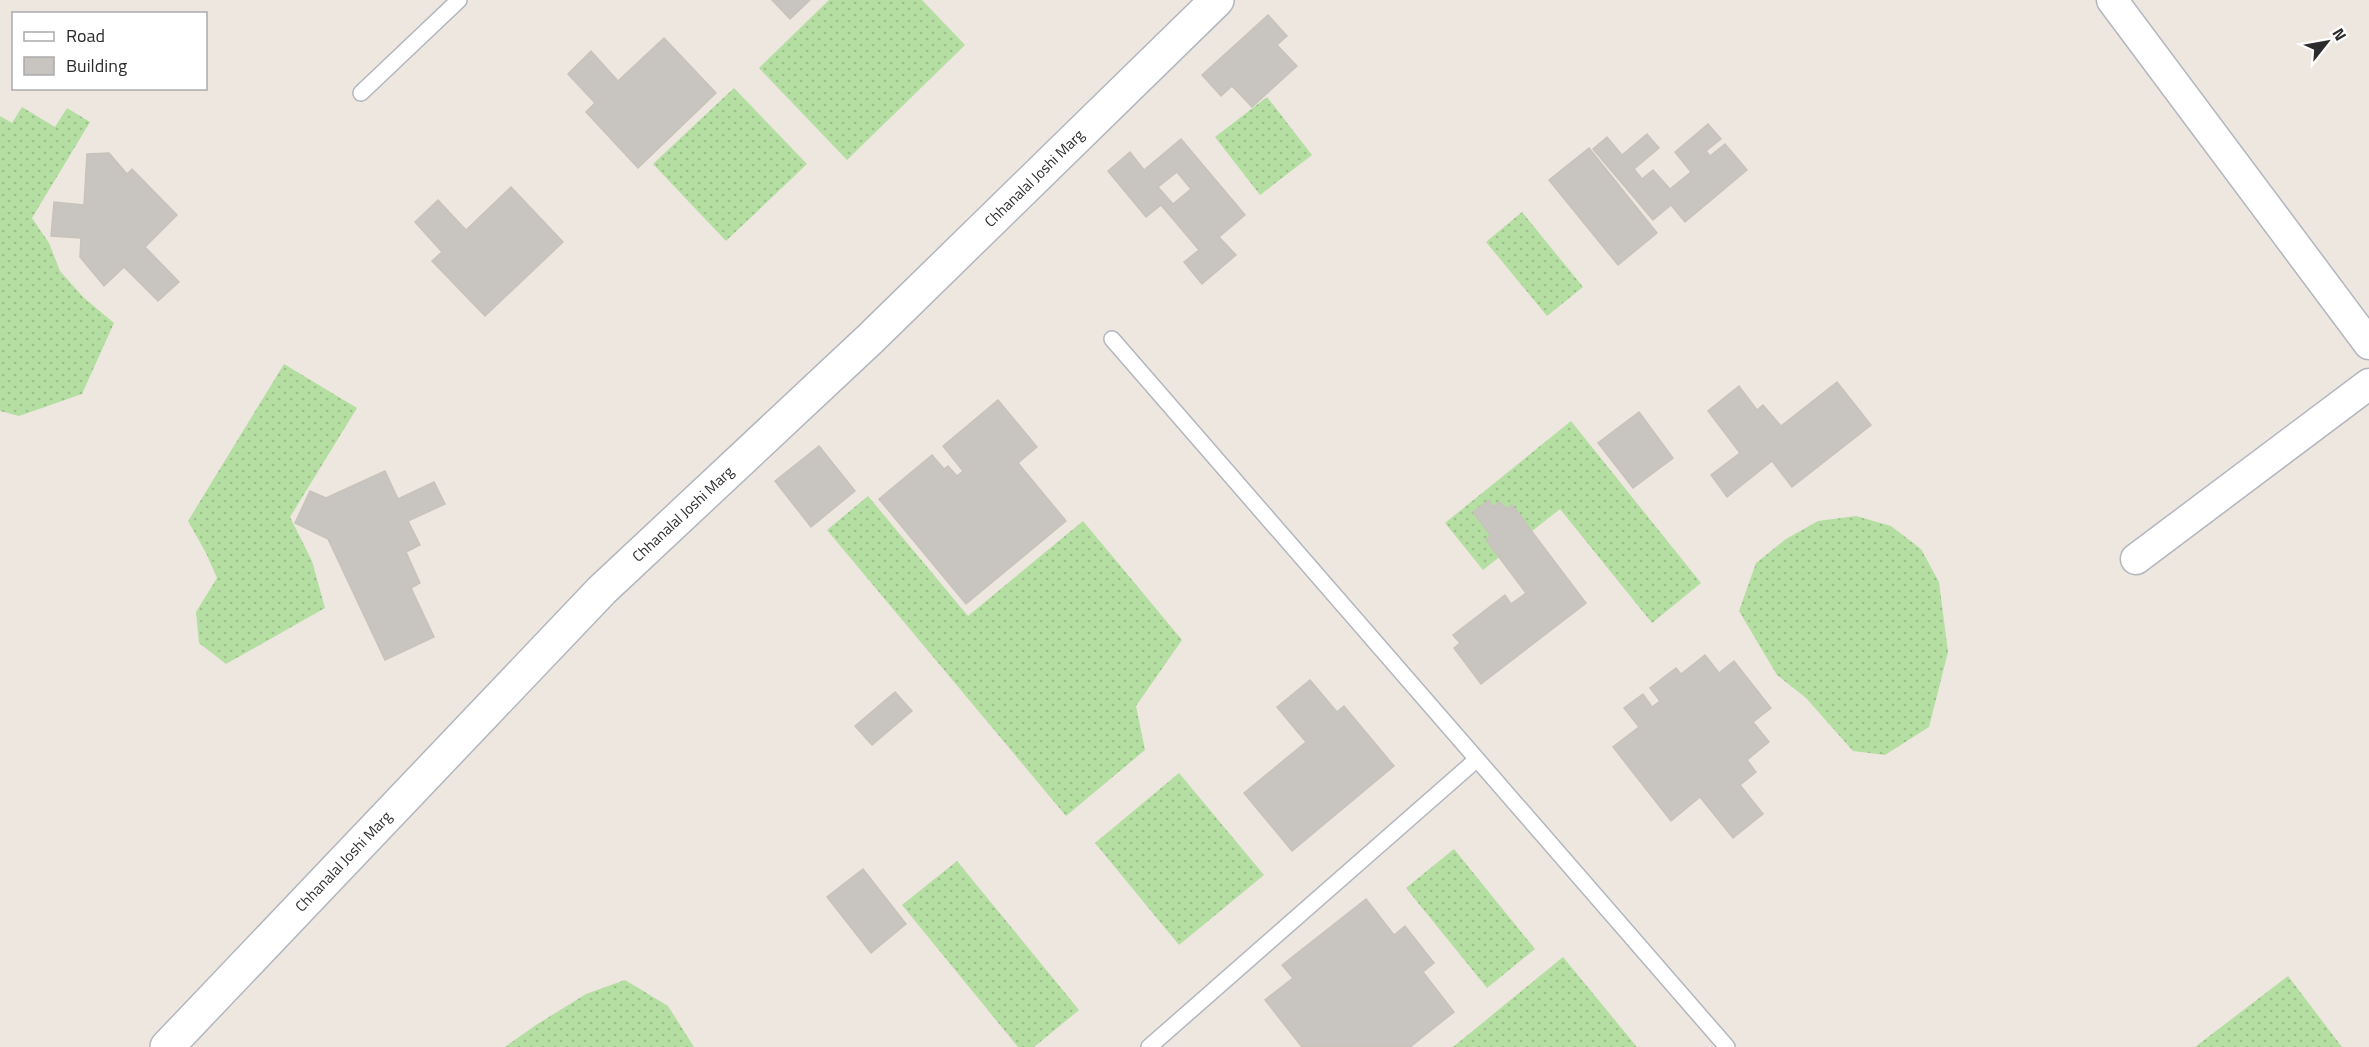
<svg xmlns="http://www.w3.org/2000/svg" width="2369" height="1047" viewBox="0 0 2369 1047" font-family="'Titillium Web',sans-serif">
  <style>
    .grass { fill: url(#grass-dots) }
    .building { fill: #c8c4bf; stroke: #c8c3ba; stroke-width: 1.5; fill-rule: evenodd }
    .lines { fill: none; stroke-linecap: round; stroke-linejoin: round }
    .lane-casing { stroke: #b3b6be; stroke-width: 18 }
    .street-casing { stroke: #b3b6be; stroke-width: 33 }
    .secondary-casing { stroke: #b3b6be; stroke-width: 36 }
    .lane { stroke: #fff; stroke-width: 15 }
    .street { stroke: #fff; stroke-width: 30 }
    .secondary { stroke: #fff; stroke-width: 33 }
    .labels { text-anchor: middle; stroke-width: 4.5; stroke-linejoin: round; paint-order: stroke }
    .street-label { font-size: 15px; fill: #2c2c2c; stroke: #fff }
  </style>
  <defs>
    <pattern id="grass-dots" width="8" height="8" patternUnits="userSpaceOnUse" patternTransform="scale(1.5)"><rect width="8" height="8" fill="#b5dea2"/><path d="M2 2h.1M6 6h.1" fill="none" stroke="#9cbf8c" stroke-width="1.8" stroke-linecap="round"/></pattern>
  </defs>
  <rect width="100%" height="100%" fill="#ede7e0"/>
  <!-- grass -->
  <g class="grass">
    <path d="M829,0H922L965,45L847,160L759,68Z"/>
    <path d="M734,88L807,164L726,241L653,164Z"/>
    <path d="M1267,97L1312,155L1260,195L1215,137Z"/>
    <path d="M22,107L55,127L67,108L90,122L32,218L49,243L60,271L83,297L114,323L82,394L19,416L0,411V116L12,123Z"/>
    <path d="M1522,212L1583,287L1547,316L1486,242Z"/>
    <path d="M284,364L357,408L290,517L312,561L325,608L226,664L199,643L196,612L217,578L206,553L188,521Z"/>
    <path d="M1571,421L1701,583L1652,623L1560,509L1483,570L1445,523Z"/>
    <path d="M868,496L968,616L1083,521L1182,640L1136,706L1145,750L1066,816L827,530Z"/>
    <path d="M1856,516L1891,526L1921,549L1939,582L1948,652L1929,727L1885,755L1853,751L1806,698L1777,675L1739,611L1756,563L1786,539L1818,521Z"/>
    <path d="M1179,773L1264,875L1179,945L1095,843Z"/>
    <path d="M1454,849L1535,949L1487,988L1406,888Z"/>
    <path d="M957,861L1079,1010L1034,1047H1018L902,905Z"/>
    <path d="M1563,957L1637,1047H1453Z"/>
    <path d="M2288,976L2342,1047H2195Z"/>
    <path d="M625,980L668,1006L694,1047H505L536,1025L586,994Z"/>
  </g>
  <!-- building -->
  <g class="building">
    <path d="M772,0H810L790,19Z"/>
    <path d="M1268,15L1287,36L1277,45L1297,66L1252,107L1232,86L1221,96L1202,75Z"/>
    <path d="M664,38L716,93L638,168L586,112L595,103L568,74L591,51L618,81Z"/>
    <path d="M1708,124L1721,139L1706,151L1710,156L1725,144L1747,170L1685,222L1671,205L1653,220L1593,149L1607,137L1622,155L1647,134L1659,148L1634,169L1642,179L1653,170L1670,189L1691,172L1675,152Z"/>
    <path d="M1181,139L1245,215L1219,237L1236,255L1202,284L1184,262L1199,250L1161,205L1146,217L1108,171L1130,152L1144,170ZM1177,172L1191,189L1173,204L1158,187Z"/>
    <path d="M1589,148L1657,233L1618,265L1549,180Z"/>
    <path d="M109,153L127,174L132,169L177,215L145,247L179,282L158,301L124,267L104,286L80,257L81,238L51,236L54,202L84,205L87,154Z"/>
    <path d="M511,187L563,242L485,316L432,261L442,252L415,222L438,200L466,230Z"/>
    <path d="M1837,382L1871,425L1792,487L1772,461L1727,497L1711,475L1740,453L1708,411L1739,386L1757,410L1763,405L1781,426Z"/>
    <path d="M998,400L1037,447L1018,463L1066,521L966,604L879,499L932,455L944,469L948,466L957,476L963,471L943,446Z"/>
    <path d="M1639,412L1673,458L1633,488L1598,443Z"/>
    <path d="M819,446L855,491L811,527L775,481Z"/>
    <path d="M385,471L398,499L434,482L445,504L408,521L420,545L406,552L420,583L411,588L434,637L385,660L328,539L295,523L310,491L326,498Z"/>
    <path d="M1489,500L1493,507L1500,502L1506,509L1512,505L1586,603L1481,684L1454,648L1460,643L1453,635L1505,595L1511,604L1526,593L1486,540L1491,536L1473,512Z"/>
    <path d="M1705,655L1719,673L1734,661L1771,708L1753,722L1769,742L1747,760L1756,772L1740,785L1763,814L1733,838L1700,797L1671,821L1613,747L1639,727L1624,708L1643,694L1652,707L1660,701L1650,688L1676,668L1681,674Z"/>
    <path d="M1310,680L1337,712L1344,706L1394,766L1292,851L1244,793L1306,742L1277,707Z"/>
    <path d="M895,692L912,711L872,745L855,726Z"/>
    <path d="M863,869L906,924L871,953L827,897Z"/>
    <path d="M1366,899L1394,935L1405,926L1434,963L1423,972L1454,1012L1410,1047H1302L1265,1000L1293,978L1282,965Z"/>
  </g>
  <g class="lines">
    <!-- lane casing -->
    <g class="lane-casing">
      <g id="lane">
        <path d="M361,93L459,0"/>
        <path d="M1112,339L1727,1047"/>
        <path d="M1149,1047L1476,760"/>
      </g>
    </g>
    <!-- street casing -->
    <g class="street-casing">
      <g id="street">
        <path d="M2112,0L2369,344"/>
        <path d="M2136,559L2369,384"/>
      </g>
    </g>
    <!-- secondary casing -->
    <g class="secondary-casing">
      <g id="secondary">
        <path id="s1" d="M167,1047L602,590L870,339L1217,0"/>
      </g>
    </g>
    <!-- lane -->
    <use href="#lane" class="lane"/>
    <!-- street -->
    <use href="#street" class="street"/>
    <!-- secondary -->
    <use href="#secondary" class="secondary"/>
  </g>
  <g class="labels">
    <!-- street labels -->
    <g class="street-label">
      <text dy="5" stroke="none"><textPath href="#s1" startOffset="1228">Chhanalal Joshi Marg</textPath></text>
      <text dy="5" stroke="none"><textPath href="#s1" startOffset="742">Chhanalal Joshi Marg</textPath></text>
      <text dy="5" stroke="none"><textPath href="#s1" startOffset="256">Chhanalal Joshi Marg</textPath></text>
    </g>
  </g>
  <!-- legend -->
  <rect x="12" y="12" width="195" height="78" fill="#ffffff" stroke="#ababab" stroke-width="1.5"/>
  <rect x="24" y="32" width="30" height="9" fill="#ffffff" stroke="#ababab" stroke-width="1.5"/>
  <text x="66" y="42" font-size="18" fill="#2c2c2c">Road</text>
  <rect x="24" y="57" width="30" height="18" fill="#c8c4bf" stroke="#ababab" stroke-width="1.5"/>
  <text x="66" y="72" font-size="18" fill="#2c2c2c">Building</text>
  <!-- north arrow -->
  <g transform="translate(2327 42) rotate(59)" stroke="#ffffff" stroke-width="4.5" paint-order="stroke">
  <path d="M0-4.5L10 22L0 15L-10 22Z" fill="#2c2c2c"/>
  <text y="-9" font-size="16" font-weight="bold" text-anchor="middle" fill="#2c2c2c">N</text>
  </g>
</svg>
